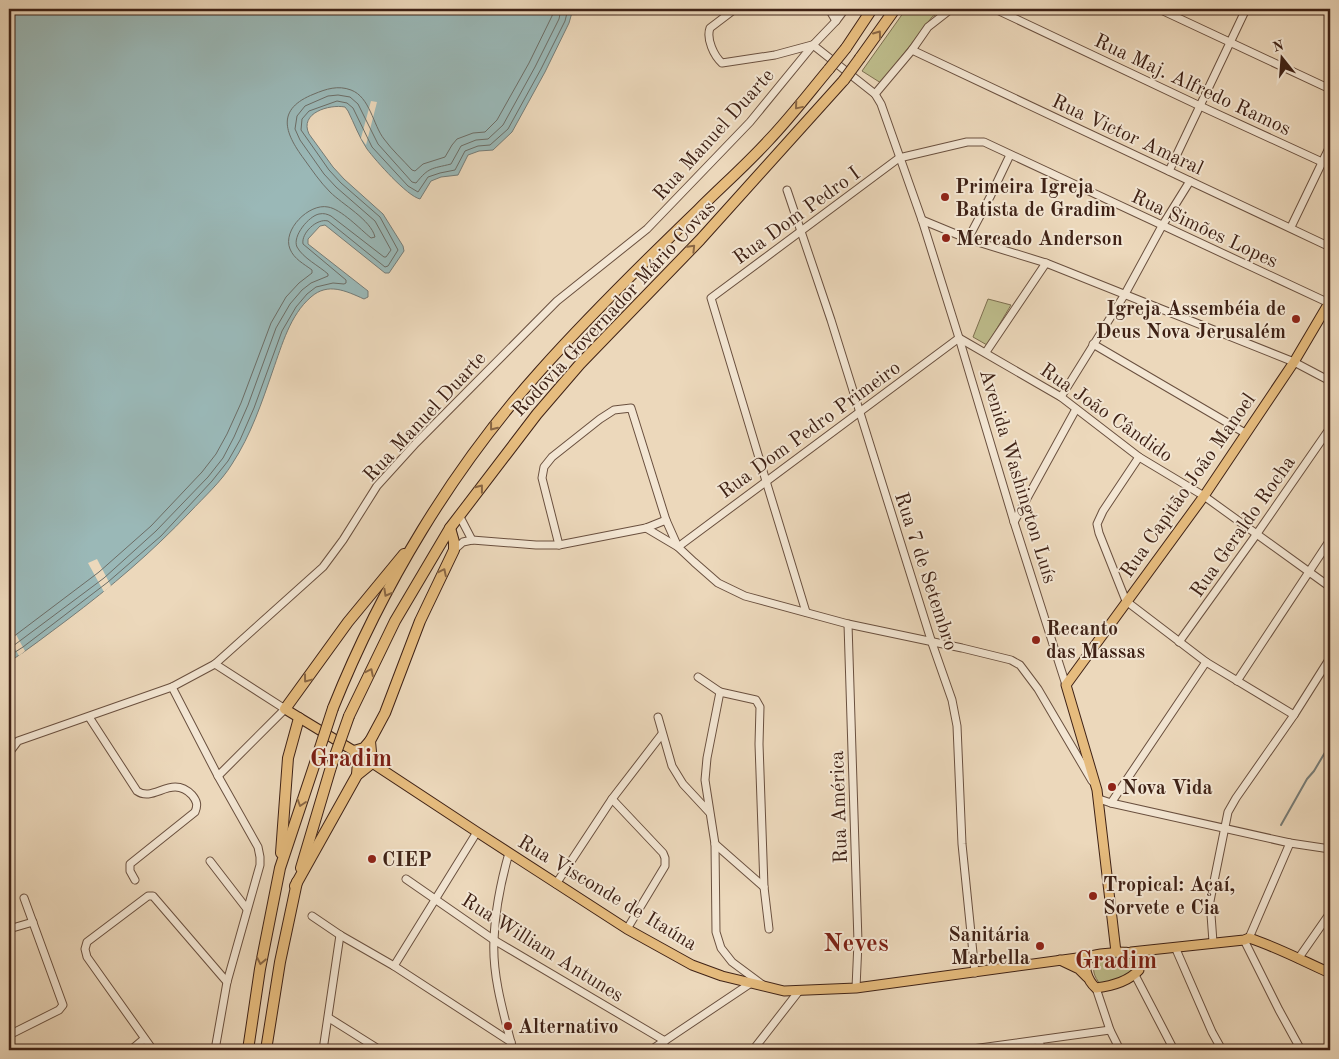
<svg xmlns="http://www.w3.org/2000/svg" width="1339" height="1059" viewBox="0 0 1339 1059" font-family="'Old Standard TT',serif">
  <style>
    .green { fill: #bebd8c; stroke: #7e7051 }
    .water { fill: #9ab8b7; stroke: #767c77 }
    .pier { fill: #ecd8bb }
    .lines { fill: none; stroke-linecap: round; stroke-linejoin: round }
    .shore { stroke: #6c6d66; stroke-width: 1 }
    .stream { stroke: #767c77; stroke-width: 2 }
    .minor-casing { stroke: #6a503f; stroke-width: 9 }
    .major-casing { stroke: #3f2216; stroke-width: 11 }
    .highway-casing { stroke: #3f2216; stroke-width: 12 }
    .minor { stroke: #f3e6d3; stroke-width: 7 }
    .major { stroke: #e6bc7e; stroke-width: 9 }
    .highway { stroke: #e6bc7e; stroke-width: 10 }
    .highway-bridge-casing { stroke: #3f2216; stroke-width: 12; stroke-linecap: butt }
    .highway-bridge { stroke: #e6bc7e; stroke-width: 10 }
    .oneway { stroke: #8a6745 }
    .poi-dot { fill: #8f2418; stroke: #f3e6d3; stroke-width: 2 }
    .labels { text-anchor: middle; stroke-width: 4; stroke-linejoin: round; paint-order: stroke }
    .street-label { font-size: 20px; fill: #3f2216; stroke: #f3e6d3 }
    .poi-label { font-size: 20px; font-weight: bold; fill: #3f2216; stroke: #f3e6d3; text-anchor: start }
    .district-label { font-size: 25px; font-weight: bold; fill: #7a1f14; stroke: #f3e6d3 }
  </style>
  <rect width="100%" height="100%" fill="#ecd8bb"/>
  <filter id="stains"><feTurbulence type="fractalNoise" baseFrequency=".004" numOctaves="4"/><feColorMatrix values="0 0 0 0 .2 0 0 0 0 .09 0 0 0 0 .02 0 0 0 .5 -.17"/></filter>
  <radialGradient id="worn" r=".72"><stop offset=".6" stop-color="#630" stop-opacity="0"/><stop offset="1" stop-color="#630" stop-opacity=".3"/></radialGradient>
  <!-- green -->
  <g class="green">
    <path d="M906,9H944L932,17L881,83L862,71Z"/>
    <path d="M988,299L1011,305L987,345L973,337Z"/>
    <path d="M1133,955L1138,962L1131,977L1100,984C1094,976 1092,971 1095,960Z"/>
  </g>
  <!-- water -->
  <path class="water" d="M9,9H573L569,23L545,72L512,132L493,150L479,151L468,155L458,175L441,177L431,181L420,199C407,196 376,161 367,149C359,137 354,123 348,111L345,107C329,104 299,113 309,134L333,167L344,179L383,214L403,246L404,251L389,273H385L325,225L320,226L308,239V244L368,291V297L364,299C346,291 328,282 311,297C290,315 282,345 273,370C262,402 251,435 232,464C221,482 204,497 190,512C152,552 111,587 67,620C48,634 29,649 9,662Z"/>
  <!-- pier -->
  <g class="pier">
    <path d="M371,101L377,102L366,145L361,138Z"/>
    <path d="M97,559L111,586L104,592L88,563Z"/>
    <path d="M14,631L25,651L19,656L9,637V634Z"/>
  </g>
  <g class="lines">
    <!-- shore -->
    <g class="shore">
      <path d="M9,640L99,572L151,526L202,472L216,454L227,434L241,403L271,323L286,297L299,283L312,273V270C304,264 294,259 290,249C282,230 309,203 328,207C341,209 360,229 371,238L375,237C371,220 342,204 330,192C320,182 312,170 304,159C284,132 276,109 314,94C326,89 338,85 351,90C370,97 373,125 384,139C392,150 403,160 412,170L415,171L423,164L445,157L452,145L457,139L473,133L485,132L497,120L529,63L552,16L554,9"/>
      <path d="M9,649L104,578L156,531L208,477L223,458L234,437L248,405L276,328L290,304L302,290L311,283L328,276V274C319,266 303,258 297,247C292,236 309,216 319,214C324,213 327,214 331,216L384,257H386L391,250L375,221L336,187L324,174L300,140L295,129L297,116L305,106L328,96L338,95L350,97L358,104L378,144L412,182L416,183C429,167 431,169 451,164L461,146L476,140L488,139L503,125L535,67L559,19L561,9"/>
      <path d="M9,656L23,647L108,582L161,536L212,481L228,461L240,440L254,408L282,331L296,307L307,294L316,287L333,283L344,284L346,283V280L303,244C301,233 317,218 328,221L385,267L388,266L398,250L380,217L341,183L329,170L301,130L302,119L309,111L337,101L347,103L353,108L372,147L408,186L418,192L428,177L440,173L455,170L465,151L478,146L490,145L508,129L541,69L565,21L568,9"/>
    </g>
    <!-- stream -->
    <path class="stream" d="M1281,825L1307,779L1314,771L1330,744"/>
    <!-- minor casing -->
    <g class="minor-casing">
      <g id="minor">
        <path d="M735,9L710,28C706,39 714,56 722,63L775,55L812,45"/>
        <path d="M829,9L836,21"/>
        <path d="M995,9L1200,106L1322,162"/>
        <path d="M1159,9L1330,89"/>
        <path d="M813,45L875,94L881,104L922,220L959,338L1014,522L1066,685"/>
        <path d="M912,50L1330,247"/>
        <path d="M875,94L912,50L928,27L951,9"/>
        <path d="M1169,171L1246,9"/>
        <path d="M787,190L831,320L932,643L952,700L957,726L962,844L975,973"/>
        <path d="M922,220L968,239L1046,263L1294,362L1330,381"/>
        <path d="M1291,227L1330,146"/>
        <path d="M968,239L990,197L1010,155"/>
        <path d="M1093,344L1245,433"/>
        <path d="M986,352L1046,263"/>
        <path d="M1061,397L1125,294L1162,226L1190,181"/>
        <path d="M1139,457L1103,511L1097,524L1099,533L1126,601L1206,662L1294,715"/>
        <path d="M459,515L472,540"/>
        <path d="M1014,522L1076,409"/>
        <path d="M646,528L678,547L959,338L1061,397L1139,457L1204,496L1330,587"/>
        <path d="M559,545L542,478L544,467L552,457L600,419L614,410L631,408L666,520"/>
        <path d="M454,550L463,542L472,540L536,545H559L646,528L666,520L678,547L694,562L718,583L745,596L848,624L962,648L1011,660L1020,665L1038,689L1092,781"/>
        <path d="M806,612L766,481L711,298L899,158L967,142H984L1329,303"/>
        <path d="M848,624L858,942L856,988"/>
        <path d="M1179,642L1256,535L1330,428"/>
        <path d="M215,664L285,709L218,776"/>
        <path d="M698,677L720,692"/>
        <path d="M1237,681L1330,540"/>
        <path d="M172,687L218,776L258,847L260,857V865L227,982L215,1050"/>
        <path d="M89,717L137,791C154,803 171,774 192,795C197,801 198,805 195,812L130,864V871L135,880"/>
        <path d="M658,717L672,766L683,784L709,812"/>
        <path d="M9,753L18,741L172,687L215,664L323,567L343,540L377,486L416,443L557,301L647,229L750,122L813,45L836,21L845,9"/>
        <path d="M612,799L663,853L665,858V866L627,929"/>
        <path d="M1099,799L1111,803L1206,662"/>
        <path d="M1111,803L1290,843L1330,849"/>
        <path d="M715,844L764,887"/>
        <path d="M509,853C501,881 495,910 494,940C492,976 504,1015 513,1050"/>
        <path d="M210,861L247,909"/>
        <path d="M406,879L494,940L665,1041"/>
        <path d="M556,884L612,799L662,734"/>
        <path d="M312,916L340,935L394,966L511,1042"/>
        <path d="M9,929L33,922"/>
        <path d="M1249,938L1290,843"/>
        <path d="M1244,940L1279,1010L1301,1050"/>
        <path d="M1213,942L1210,901L1228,812L1236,798L1294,715L1330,658"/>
        <path d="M1175,947L1212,1032L1222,1050"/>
        <path d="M1298,959L1330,913"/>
        <path d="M394,966L477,832"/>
        <path d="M1135,975L1174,1050"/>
        <path d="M763,985L732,962L721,948L716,932L715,844L705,780L707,758L720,692L756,700L760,707L759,744L764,887L769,929"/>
        <path d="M9,986V987"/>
        <path d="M1096,988L1110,1030L1120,1050"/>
        <path d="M329,1018L380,1050"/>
        <path d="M9,1035L59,1010L63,1005L24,898"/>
        <path d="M1038,1041L1043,1050"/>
        <path d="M131,1050L144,1039"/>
        <path d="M153,1050L87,957L85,949L87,942L148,896H153L227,982"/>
        <path d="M323,1050L340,935"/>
        <path d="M651,1050L751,983"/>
        <path d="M753,1050L799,991"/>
        <path d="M825,1050H839"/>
        <path d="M965,1050L1110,1030"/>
      </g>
    </g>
    <!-- major casing -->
    <g class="major-casing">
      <g id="major">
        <path d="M285,709L354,751L477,832L627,929L692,965L722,976L784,991L856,988L1092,956"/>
        <path d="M1116,952L1097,790L1066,685L1204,496L1294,362L1330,301"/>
        <path d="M1116,952C1132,952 1138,952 1139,970C1128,982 1112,986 1096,988C1089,982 1079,964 1092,956C1098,953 1109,954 1116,952Z"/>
        <path d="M1131,952L1244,940L1249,938C1277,947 1303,961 1330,973"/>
        <path d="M1060,960L1079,969L1087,977"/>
      </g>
    </g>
    <!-- highway casing -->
    <g class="highway-casing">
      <g id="highway">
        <path d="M846,48L872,9"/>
        <path d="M860,58L895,9"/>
        <path d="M333,708C382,586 452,469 540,371C590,315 644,262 698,210C721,187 746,165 768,141C790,118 809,93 829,69"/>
        <path d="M285,709L348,622L404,554"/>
        <path d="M349,716L395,621L450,528L537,414L580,364L700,240L844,80"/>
        <path d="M357,775L358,761L354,751L364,748L370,741"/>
        <path d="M281,853L288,758L299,718"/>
        <path d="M301,868L331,767"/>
        <path d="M295,886L357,775L372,763L370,741L385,713L420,621L454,550V542L450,528"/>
        <path d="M248,1050L260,969L280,868L317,757"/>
        <path d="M266,1050L280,962L297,882"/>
      </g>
    </g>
    <!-- minor -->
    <use href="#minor" class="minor"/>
    <!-- major -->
    <use href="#major" class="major"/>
    <!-- highway -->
    <use href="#highway" class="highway"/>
    <!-- highway-bridge casing -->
    <g class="highway-bridge-casing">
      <g id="highway-bridge">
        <path d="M829,69L846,48"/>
        <path d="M844,80L860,58"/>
        <path d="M317,757L333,708"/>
        <path d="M331,767L349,716"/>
      </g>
    </g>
    <!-- highway-bridge -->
    <use href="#highway-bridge" class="highway-bridge"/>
  </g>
  <!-- one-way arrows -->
  <defs><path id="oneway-chevron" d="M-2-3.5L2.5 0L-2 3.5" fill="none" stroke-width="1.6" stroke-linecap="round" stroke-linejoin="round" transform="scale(1.25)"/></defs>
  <g class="oneway">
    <use href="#oneway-chevron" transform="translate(878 34) rotate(-54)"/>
    <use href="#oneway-chevron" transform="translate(798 106) rotate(130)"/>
    <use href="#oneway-chevron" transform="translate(692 248) rotate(-46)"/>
    <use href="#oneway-chevron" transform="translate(493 427) rotate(128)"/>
    <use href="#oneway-chevron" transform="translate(480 488) rotate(-52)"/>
    <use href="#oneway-chevron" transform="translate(443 572) rotate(-64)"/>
    <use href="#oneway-chevron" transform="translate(387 593) rotate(119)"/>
    <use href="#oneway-chevron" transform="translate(370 672) rotate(-64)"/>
    <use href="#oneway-chevron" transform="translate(307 679) rotate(127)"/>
    <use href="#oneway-chevron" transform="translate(301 803) rotate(108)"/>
    <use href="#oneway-chevron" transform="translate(261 961) rotate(101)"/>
  </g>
  <!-- markers -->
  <g class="poi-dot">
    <circle cx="945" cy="197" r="5"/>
    <circle cx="946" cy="238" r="5"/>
    <circle cx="1296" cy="319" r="5"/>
    <circle cx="1036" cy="640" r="5"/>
    <circle cx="1112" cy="787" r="5"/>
    <circle cx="372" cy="859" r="5"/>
    <circle cx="1093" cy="896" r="5"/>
    <circle cx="1040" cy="946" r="5"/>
    <circle cx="508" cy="1026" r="5"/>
  </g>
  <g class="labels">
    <!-- street labels -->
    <g class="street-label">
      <text transform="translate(1193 84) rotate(25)" y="7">Rua Maj. Alfredo Ramos</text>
      <text transform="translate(713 134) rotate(-48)" y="7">Rua Manuel Duarte</text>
      <text transform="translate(1128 134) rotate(25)" y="7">Rua Victor Amaral</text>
      <text transform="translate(796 215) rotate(-36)" y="7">Rua Dom Pedro I</text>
      <text transform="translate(1205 228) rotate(25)" y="7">Rua Simões Lopes</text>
      <text transform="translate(613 308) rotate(-47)" y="7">Rodovia Governador Mário Covas</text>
      <text transform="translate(1107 412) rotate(35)" y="7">Rua João Cândido</text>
      <text transform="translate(424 416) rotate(-47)" y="7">Rua Manuel Duarte</text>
      <text transform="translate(809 429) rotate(-36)" y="7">Rua Dom Pedro Primeiro</text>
      <text transform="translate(1019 476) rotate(73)" y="7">Avenida Washington Luís</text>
      <text transform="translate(1187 485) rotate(-55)" y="7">Rua Capitão João Manoel</text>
      <text transform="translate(1242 526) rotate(-55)" y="7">Rua Geraldo Rocha</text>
      <text transform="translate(927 571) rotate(72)" y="7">Rua 7 de Setembro</text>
      <text transform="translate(838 807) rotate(-92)" y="7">Rua América</text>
      <text transform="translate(608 892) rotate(31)" y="7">Rua Visconde de Itaúna</text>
      <text transform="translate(543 947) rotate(32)" y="7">Rua William Antunes</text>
    </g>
    <!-- poi labels -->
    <g class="poi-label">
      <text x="955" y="193">Primeira Igreja<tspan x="955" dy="23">Batista de Gradim</tspan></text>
      <text x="956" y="245">Mercado Anderson</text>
      <text x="1286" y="315" text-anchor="end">Igreja Assembéia de<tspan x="1286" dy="23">Deus Nova Jerusalém</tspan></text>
      <text x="1046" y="635">Recanto<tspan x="1046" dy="23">das Massas</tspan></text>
      <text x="1122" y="794">Nova Vida</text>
      <text x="382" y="866">CIEP</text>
      <text x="1103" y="891">Tropical: Açaí,<tspan x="1103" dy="23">Sorvete e Cia</tspan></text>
      <text x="1030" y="941" text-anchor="end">Sanitária<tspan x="1030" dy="23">Marbella</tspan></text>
      <text x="518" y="1033">Alternativo</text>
    </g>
    <!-- district labels -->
    <g class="district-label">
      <text x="351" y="766">Gradim</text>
      <text x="856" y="951">Neves</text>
      <text x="1116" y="968">Gradim</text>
    </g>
  </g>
  <!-- margin -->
  <rect width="1339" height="1059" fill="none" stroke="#ecd8bb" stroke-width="30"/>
  <rect x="10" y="10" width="1319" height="1039" fill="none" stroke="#3f2216" stroke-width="2.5"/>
  <rect x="15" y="15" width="1309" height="1029" fill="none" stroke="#3f2216"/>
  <!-- north arrow -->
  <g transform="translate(1282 58) rotate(343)" stroke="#f3e6d3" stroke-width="4" paint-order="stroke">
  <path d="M0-4L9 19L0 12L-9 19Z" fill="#3f2216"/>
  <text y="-8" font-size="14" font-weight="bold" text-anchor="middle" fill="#3f2216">N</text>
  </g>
  <rect width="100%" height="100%" filter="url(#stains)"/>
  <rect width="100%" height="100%" fill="url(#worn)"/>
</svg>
